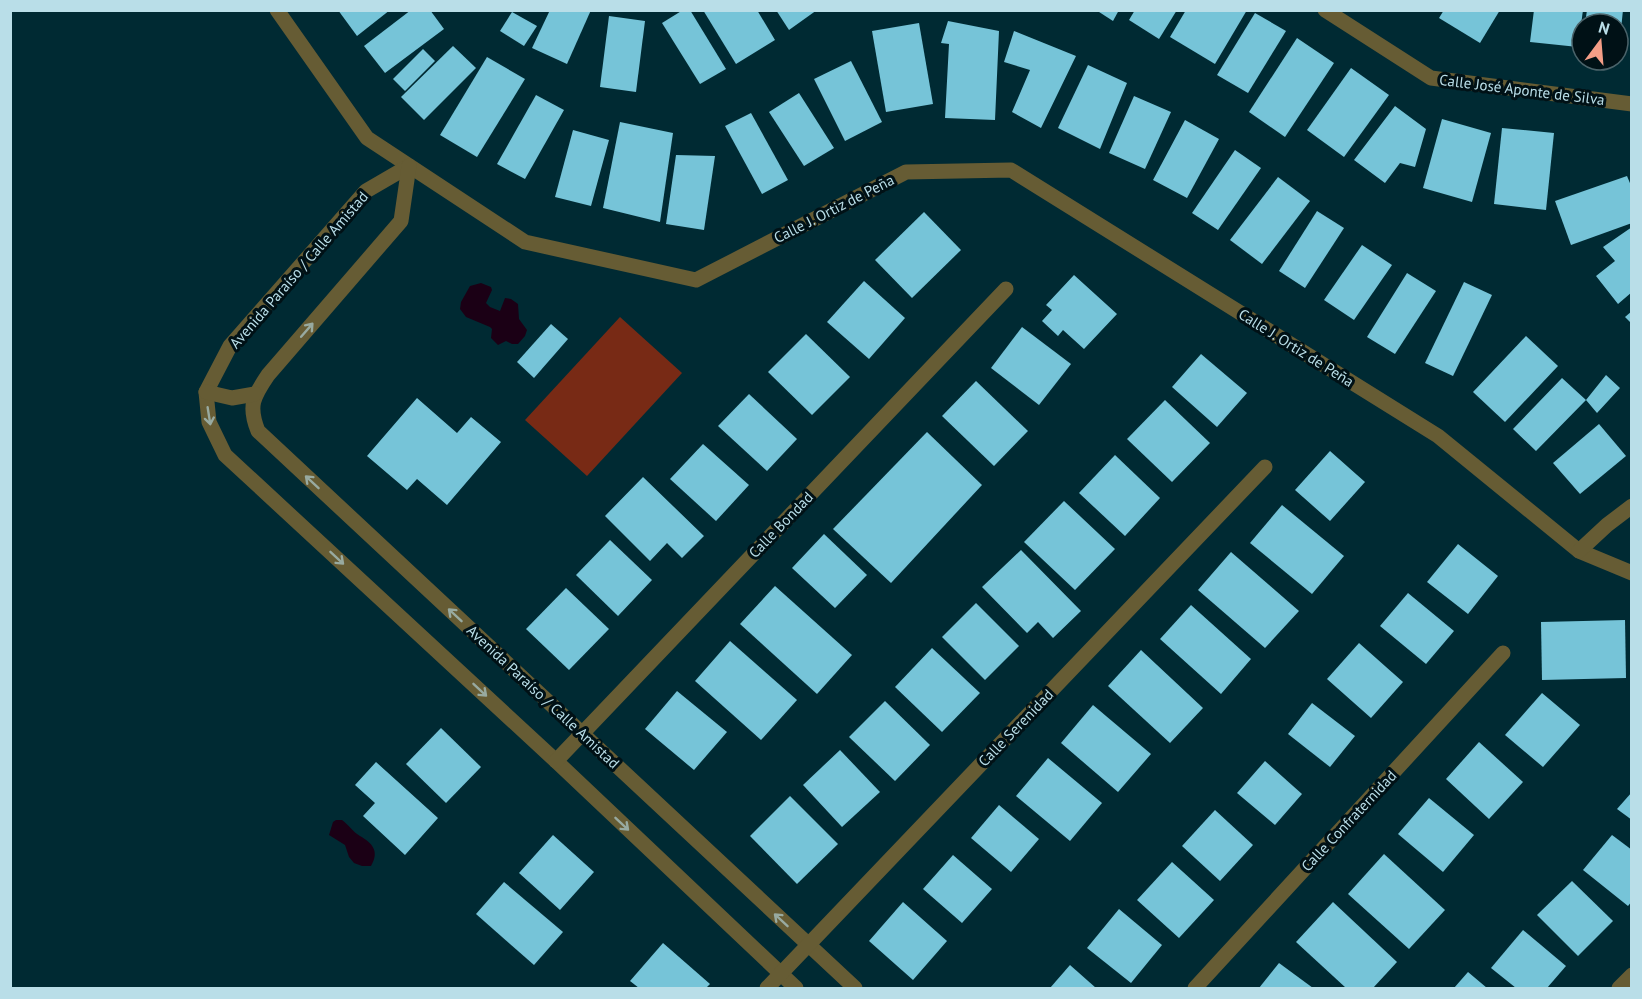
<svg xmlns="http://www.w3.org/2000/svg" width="1642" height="999" viewBox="0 0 1642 999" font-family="'PT Sans',sans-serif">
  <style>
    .green { fill: #782a15 }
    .water { fill: #1b0015 }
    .building { fill: #76c4d8 }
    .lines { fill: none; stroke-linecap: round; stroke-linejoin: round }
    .minor { stroke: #665c34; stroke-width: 15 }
    .oneway { stroke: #98aaa0 }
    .labels { text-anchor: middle; stroke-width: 6; stroke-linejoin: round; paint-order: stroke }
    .street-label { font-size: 15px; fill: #b9dee8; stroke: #001116 }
  </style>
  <rect width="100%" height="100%" fill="#002a33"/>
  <!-- green -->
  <path class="green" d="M620,317L682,373L587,476L525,420Z"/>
  <!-- water -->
  <g class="water">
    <path d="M481,283L491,287L492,290L486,303L490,307L500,311L505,298L511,299L518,304L519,319L527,330L525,336L518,344H512L506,341L498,345L491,338L492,329L490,327L466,317L460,309L461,302L470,286Z"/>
    <path d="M336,820H342C348,824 353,832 360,836C372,843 380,851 371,866H362L354,863L349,857L345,845L329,835L333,822Z"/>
  </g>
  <!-- building -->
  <g class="building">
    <path d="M338,10H390L357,36Z"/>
    <path d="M411,10H430L444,29L385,73L364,46Z"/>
    <path d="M550,10H591L567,64L532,48Z"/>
    <path d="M683,10H690L726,69L700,84L662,23Z"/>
    <path d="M703,10H757L775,40L736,64Z"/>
    <path d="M776,10H817L789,30Z"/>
    <path d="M1096,10H1119L1113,21Z"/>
    <path d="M1135,10H1177L1159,39L1129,20Z"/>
    <path d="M1186,10H1247L1215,64L1170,37Z"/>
    <path d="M1444,10H1500L1480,43L1439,18Z"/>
    <path d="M1534,10H1583L1578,47L1530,42Z"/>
    <path d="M1587,10H1623L1620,39L1618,24H1585Z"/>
    <path d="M512,12L537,26L524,46L500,31Z"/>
    <path d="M1255,13L1286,31L1248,93L1217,75Z"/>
    <path d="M609,16L645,21L636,92L600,87Z"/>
    <path d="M948,21L999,31L995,120L945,118L949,44L941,43Z"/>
    <path d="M919,23L933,104L886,112L872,31Z"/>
    <path d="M1014,31L1076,56L1041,128L1012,112L1030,70L1004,62Z"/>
    <path d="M1297,38L1334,63L1285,137L1249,112Z"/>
    <path d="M453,46L476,68L424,120L401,97Z"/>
    <path d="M423,49L435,61L405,91L393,79Z"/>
    <path d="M487,57L525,79L477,157L440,135Z"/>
    <path d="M851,61L882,122L845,141L814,79Z"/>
    <path d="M1088,65L1127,83L1100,149L1058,128Z"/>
    <path d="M1351,68L1389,95L1344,157L1307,130Z"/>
    <path d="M799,93L834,148L804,166L769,112Z"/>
    <path d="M536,95L564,110L525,179L497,164Z"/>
    <path d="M1134,96L1171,112L1145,169L1109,153Z"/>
    <path d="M1395,106L1426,129L1415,167L1400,163L1385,183L1354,160Z"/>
    <path d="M751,113L788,180L762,194L725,126Z"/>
    <path d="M1442,119L1491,133L1472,202L1423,188Z"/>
    <path d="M1185,120L1219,139L1187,198L1153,180Z"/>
    <path d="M620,122L673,133L660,222L603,208Z"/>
    <path d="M1502,128L1554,133L1546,210L1494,204Z"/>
    <path d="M573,130L609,140L591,206L555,197Z"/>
    <path d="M1235,150L1261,168L1218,230L1192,213Z"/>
    <path d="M676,155L715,156L704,230L666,224Z"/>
    <path d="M1627,176L1632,188V223L1571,245L1555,201Z"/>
    <path d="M1278,177L1310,201L1262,264L1230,240Z"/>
    <path d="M1317,211L1344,228L1305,288L1279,271Z"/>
    <path d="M924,212L961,250L912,298L875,260Z"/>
    <path d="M1632,227V292L1618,304L1596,276L1615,261L1603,247Z"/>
    <path d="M1362,245L1392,265L1354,320L1324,300Z"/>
    <path d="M1407,273L1436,291L1395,354L1367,337Z"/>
    <path d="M1074,275L1117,314L1084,349L1063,330L1058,336L1042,321L1052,310L1046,305Z"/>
    <path d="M864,281L905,318L869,359L827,322Z"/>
    <path d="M1464,282L1492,295L1453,376L1425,363Z"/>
    <path d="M1632,311V324L1625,317Z"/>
    <path d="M551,324L568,339L534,378L517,362Z"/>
    <path d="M1022,327L1071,364L1039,405L991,368Z"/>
    <path d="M806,334L850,377L812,415L768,372Z"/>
    <path d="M1526,336L1558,366L1505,422L1473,392Z"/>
    <path d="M1201,354L1247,393L1217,427L1172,387Z"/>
    <path d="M1606,375L1620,388L1597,413L1586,400L1536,451L1513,429L1562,378L1586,400Z"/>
    <path d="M976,381L1028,431L994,466L942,416Z"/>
    <path d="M749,394L797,439L767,471L718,426Z"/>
    <path d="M417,398L457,433L471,417L501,442L447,505L417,479L407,490L367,456Z"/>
    <path d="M1165,400L1210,443L1172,482L1127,439Z"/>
    <path d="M1599,424L1626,456L1580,494L1553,463Z"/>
    <path d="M927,432L982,485L891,583L833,529Z"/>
    <path d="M703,444L749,485L716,521L670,479Z"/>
    <path d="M1330,451L1365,482L1330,521L1295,490Z"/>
    <path d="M1115,455L1160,498L1125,536L1079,493Z"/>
    <path d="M643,477L704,536L682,558L667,543L650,561L605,516Z"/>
    <path d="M1064,501L1115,549L1075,590L1024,542Z"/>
    <path d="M1282,505L1344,556L1312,594L1250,543Z"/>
    <path d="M824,534L867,575L835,608L792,568Z"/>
    <path d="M610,540L652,580L618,616L576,575Z"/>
    <path d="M1458,544L1498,576L1468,614L1427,582Z"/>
    <path d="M1021,550L1081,611L1053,638L1038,622L1027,633L982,587Z"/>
    <path d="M1231,552L1299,611L1265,648L1198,590Z"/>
    <path d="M775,586L852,655L817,694L740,624Z"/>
    <path d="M566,588L609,629L569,670L526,629Z"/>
    <path d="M1408,593L1454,631L1426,664L1380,626Z"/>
    <path d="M976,603L1019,646L985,680L942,637Z"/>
    <path d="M1191,605L1251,659L1221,694L1160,639Z"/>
    <path d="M1625,620L1626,678L1542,680L1541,622Z"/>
    <path d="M730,641L797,700L761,740L695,681Z"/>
    <path d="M1359,643L1403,682L1371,718L1327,679Z"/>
    <path d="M932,648L980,693L942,732L895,687Z"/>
    <path d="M1141,650L1203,708L1170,743L1108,686Z"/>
    <path d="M677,691L727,732L694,770L645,729Z"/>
    <path d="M1542,693L1580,725L1543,767L1505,735Z"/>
    <path d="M885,701L930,745L895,781L849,737Z"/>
    <path d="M1312,703L1355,736L1330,767L1288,734Z"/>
    <path d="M1093,705L1151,754L1118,792L1061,743Z"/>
    <path d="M441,728L481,767L446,803L406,764Z"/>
    <path d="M1479,742L1523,782L1489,819L1446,779Z"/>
    <path d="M840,750L880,792L842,827L803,785Z"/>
    <path d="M1048,758L1102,803L1070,841L1016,796Z"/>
    <path d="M1265,761L1302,794L1275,825L1237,793Z"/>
    <path d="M376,762L438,818L405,855L363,816L375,803L355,785Z"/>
    <path d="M1632,792V820L1617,809Z"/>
    <path d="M790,796L838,844L797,884L750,836Z"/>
    <path d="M1429,798L1474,835L1443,872L1398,834Z"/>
    <path d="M999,805L1039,839L1011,872L971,838Z"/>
    <path d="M1215,810L1253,845L1220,881L1182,846Z"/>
    <path d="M553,835L594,872L560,910L519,873Z"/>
    <path d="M1612,835L1632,850V901L1628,906L1583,870Z"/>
    <path d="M1384,854L1445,910L1409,949L1348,894Z"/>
    <path d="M953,855L992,889L962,923L923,889Z"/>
    <path d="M1172,862L1214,900L1179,938L1137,900Z"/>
    <path d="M1572,881L1613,921L1578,956L1537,915Z"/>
    <path d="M504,882L563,932L534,965L476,914Z"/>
    <path d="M903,902L947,941L913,980L869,941Z"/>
    <path d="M1333,902L1397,962L1373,988H1346L1296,942Z"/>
    <path d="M1119,909L1162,945L1131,983L1087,948Z"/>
    <path d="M1523,930L1566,966L1547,988H1516L1491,968Z"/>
    <path d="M663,943L710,984L706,988H639L630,981Z"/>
    <path d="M1279,963L1313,988H1259Z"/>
    <path d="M1070,965L1096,988H1050Z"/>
    <path d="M1468,972L1487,988H1454Z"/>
  </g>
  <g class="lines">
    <!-- minor -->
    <g class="minor">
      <path d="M277,10L367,138L525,242L696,280L906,172L1011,170L1438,436L1579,551L1632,573"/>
      <path d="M1325,10L1431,78L1632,104"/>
      <path d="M409,166L366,191L230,346L206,392L209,422L225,455L556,761L796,988"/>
      <path d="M409,166L401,221L268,375C253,397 248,406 258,431L855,988"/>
      <path d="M206,392L232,398L255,394"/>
      <path d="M1579,551L1607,525L1632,506"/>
      <path d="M556,761L1006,289"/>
      <path d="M767,988L1265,467"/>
      <path d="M1195,988L1503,653"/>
      <path d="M1619,988L1632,975"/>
    </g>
  </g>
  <!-- one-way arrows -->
  <defs><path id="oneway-shaft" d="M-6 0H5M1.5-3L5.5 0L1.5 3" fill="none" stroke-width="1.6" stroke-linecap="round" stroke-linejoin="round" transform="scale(1.5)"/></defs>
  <g class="oneway">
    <use href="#oneway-shaft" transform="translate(307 330) rotate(-49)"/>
    <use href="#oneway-shaft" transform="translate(209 416) rotate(81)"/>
    <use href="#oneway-shaft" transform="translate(312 482) rotate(-137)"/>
    <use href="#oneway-shaft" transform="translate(337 558) rotate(43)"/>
    <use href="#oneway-shaft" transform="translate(455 615) rotate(-137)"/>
    <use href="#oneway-shaft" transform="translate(480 690) rotate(43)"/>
    <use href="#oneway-shaft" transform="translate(622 824) rotate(43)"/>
    <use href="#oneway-shaft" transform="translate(781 920) rotate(-137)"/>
  </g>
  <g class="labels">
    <!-- street labels -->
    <g class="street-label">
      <text transform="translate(1522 90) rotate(7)" y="5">Calle José Aponte de Silva</text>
      <text transform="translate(834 209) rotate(-27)" y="5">Calle J. Ortiz de Peña</text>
      <text transform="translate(299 270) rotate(-49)" y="5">Avenida Paraíso / Calle Amistad</text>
      <text transform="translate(1296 348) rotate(32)" y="5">Calle J. Ortiz de Peña</text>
      <text transform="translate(781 525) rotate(-46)" y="5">Calle Bondad</text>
      <text transform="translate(543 697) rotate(43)" y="5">Avenida Paraíso / Calle Amistad</text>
      <text transform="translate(1016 728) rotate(-46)" y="5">Calle Serenidad</text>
      <text transform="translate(1349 821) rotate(-47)" y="5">Calle Confraternidad</text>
    </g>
  </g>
  <!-- border -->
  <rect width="1642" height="999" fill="none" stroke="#b9dee8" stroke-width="24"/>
  <!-- north arrow -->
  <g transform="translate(1600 42) rotate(16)"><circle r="28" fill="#001116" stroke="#4a636a" stroke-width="1.5"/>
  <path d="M0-4.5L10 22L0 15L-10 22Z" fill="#f49e87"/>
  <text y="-9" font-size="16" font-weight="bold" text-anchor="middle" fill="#b9dee8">N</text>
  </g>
</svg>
